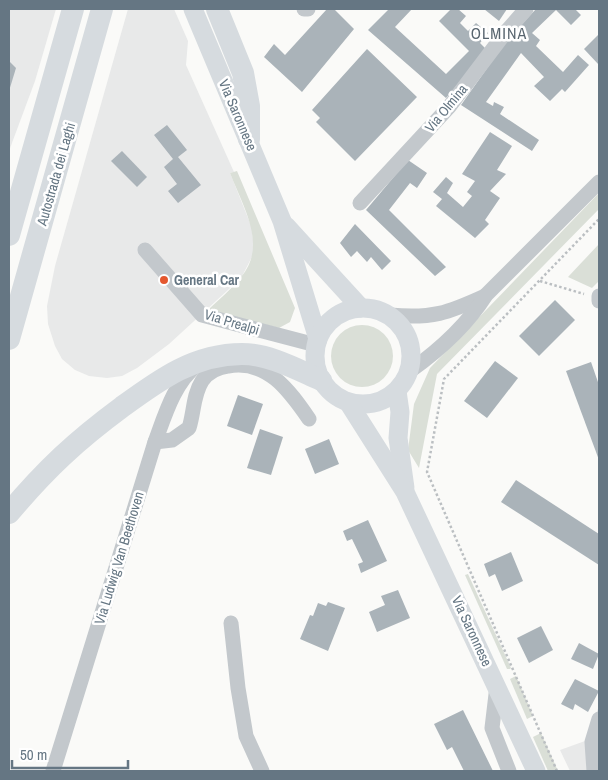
<svg xmlns="http://www.w3.org/2000/svg" width="608" height="780" viewBox="0 0 608 780" font-family="'Archivo Narrow',sans-serif">
  <style>
    .built { fill: #e8e9e9 }
    .green { fill: #dadfd7 }
    .building { fill: #aab3b9 }
    .lines { fill: none; stroke-linecap: round; stroke-linejoin: round }
    .path { stroke: #bbbfc2; stroke-width: 2.5; stroke-dasharray: 2.5 2.5; stroke-linecap: butt }
    .minor { stroke: #c3c8cc; stroke-width: 15 }
    .major { stroke: #d6dbdf; stroke-width: 19 }
    .highway { stroke: #d6dbdf; stroke-width: 22 }
    .poi-dot { fill: #e4572e; stroke: #fff; stroke-width: 2 }
    .labels { text-anchor: middle; stroke-width: 5; stroke-linejoin: round; paint-order: stroke }
    .street-label { font-size: 14px; fill: #657683; stroke: #fff }
    .poi-label { font-size: 14px; font-weight: bold; fill: #657683; stroke: #fff; text-anchor: start }
    .quarter-label { font-size: 16px; letter-spacing: 1px; fill: #57646e; stroke: #fff }
  </style>
  <rect width="100%" height="100%" fill="#fafaf8"/>
  <!-- built -->
  <g class="built">
    <path d="M9,9H56L35,81L9,151Z"/>
    <path d="M128,9H174L188,41L186,65L234,172L230,173L252,228L254,253L241,278L169,344L137,368L122,376L107,378L89,376L75,370L62,359L55,346L48,324L47,306L55,266Z"/>
    <path d="M599,706V771H570L560,750L585,741Z"/>
  </g>
  <!-- green -->
  <g class="green">
    <path d="M237,171L295,308L290,322L279,328L208,310C219,299 232,289 241,277C268,245 243,207 230,173Z"/>
    <path d="M599,193V209L437,374L419,468L408,450L414,404L430,368Z"/>
    <path d="M599,244V281L592,288L568,277Z"/>
    <circle cx="362" cy="356" r="31"/>
    <path d="M468,574L511,668L510,669H507L465,575Z"/>
    <path d="M516,676L533,716L527,719L510,679Z"/>
    <path d="M541,733L558,771H548L533,737Z"/>
  </g>
  <!-- building -->
  <g class="building">
    <path d="M327,9H334L354,29L302,92L264,57L274,44L285,55Z"/>
    <path d="M389,9H412L395,27L446,74L469,51L439,21L451,9H458L466,16L460,23L468,31L476,23L488,33L480,43L487,50L446,98L368,30Z"/>
    <path d="M484,9H507L499,21Z"/>
    <path d="M536,9H575L581,15L571,25L556,10L532,33L540,40L536,46L563,72L578,55L589,65L565,92L562,89L550,101L534,86L544,77L521,53L486,102L493,106L494,102L504,107L500,114L539,140L532,151L461,105L507,40Z"/>
    <path d="M599,34V65L584,49Z"/>
    <path d="M367,49L417,97L355,161L316,122L320,118L312,110Z"/>
    <path d="M9,61L16,68L9,91Z"/>
    <path d="M167,125L187,150L178,157L201,185L178,203L168,191L177,184L164,167L173,159L154,135Z"/>
    <path d="M490,132L512,146L497,170L506,174L490,191L500,198L485,220L489,224L475,238L436,206L442,199L433,192L446,177L453,183L447,193L463,207L472,196L467,192L475,181L462,174Z"/>
    <path d="M122,151L147,177L137,187L111,161Z"/>
    <path d="M408,160L427,173L417,188L410,183L389,210L446,267L435,276L366,210Z"/>
    <path d="M355,224L391,261L382,270L371,257L367,262L357,251L351,257L340,243Z"/>
    <path d="M555,300L575,320L539,356L519,336Z"/>
    <path d="M495,361L518,378L487,418L464,401Z"/>
    <path d="M591,362L599,385V460L566,371Z"/>
    <path d="M238,395L263,404L252,435L227,426Z"/>
    <path d="M260,429L283,437L271,475L247,468Z"/>
    <path d="M329,439L339,464L315,474L305,449Z"/>
    <path d="M516,480L599,534V565L501,502Z"/>
    <path d="M368,520L387,561L361,573L358,564L363,562L352,539L347,541L343,531Z"/>
    <path d="M511,552L523,581L502,591L495,574L489,577L484,564Z"/>
    <path d="M398,590L410,618L377,632L369,612L385,605L381,596Z"/>
    <path d="M328,602L345,608L328,651L300,639L310,615L313,616L318,603L326,606Z"/>
    <path d="M541,626L553,650L529,663L517,638Z"/>
    <path d="M579,643L599,654L593,669L571,659Z"/>
    <path d="M575,679L599,691L588,712L575,704L573,710L561,704Z"/>
    <path d="M463,710L493,771H464L452,747L447,750L434,724Z"/>
  </g>
  <g class="lines">
    <!-- path -->
    <g class="path">
      <path d="M540,281L584,294"/>
      <path d="M557,771L427,472L444,379L599,219"/>
    </g>
    <!-- minor -->
    <g class="minor">
      <path d="M304,9H308"/>
      <path d="M360,203L449,107L505,33L526,9"/>
      <path d="M145,250L202,315L316,345"/>
      <path d="M599,296V301"/>
      <path d="M390,315C432,319 448,313 485,296"/>
      <path d="M410,371C438,351 467,325 486,295L599,182"/>
      <path d="M155,442L172,440L189,428C194,413 193,395 202,381C208,372 219,367 228,366C267,359 289,390 309,419"/>
      <path d="M231,623L238,688L246,736L262,771"/>
      <path d="M497,686L492,728L509,771"/>
      <path d="M53,771L155,442C165,415 174,383 197,365"/>
      <path d="M594,771L592,742L599,719"/>
    </g>
    <!-- major -->
    <g class="major">
      <path d="M193,9L282,221L318,339"/>
      <path d="M286,226L361,308"/>
      <circle cx="363" cy="356" r="48"/>
      <path d="M397,391L400,412L398,438L405,488"/>
      <path d="M348,402L405,492L536,771"/>
    </g>
    <!-- highway -->
    <g class="highway">
      <path d="M217,9L243,73L249,106V139"/>
      <path d="M9,235L73,9"/>
      <path d="M9,339L102,9"/>
      <path d="M9,513C46,469 76,441 122,407C159,380 194,354 242,354C269,354 296,369 321,380"/>
    </g>
  </g>
  <!-- markers -->
  <circle class="poi-dot" cx="164" cy="280" r="5"/>
  <g class="labels">
    <!-- street labels -->
    <g class="street-label">
      <text transform="translate(446 108) rotate(-50)" y="5">Via Olmina</text>
      <text transform="translate(238 115) rotate(67)" y="5">Via Saronnese</text>
      <text transform="translate(56 174) rotate(-74)" y="5">Autostrada dei Laghi</text>
      <text transform="translate(232 322) rotate(17)" y="5">Via Prealpi</text>
      <text transform="translate(119 558) rotate(-73)" y="5">Via Ludwig Van Beethoven</text>
      <text transform="translate(472 631) rotate(65)" y="5">Via Saronnese</text>
    </g>
    <!-- poi labels -->
    <g class="poi-label">
      <text x="174" y="285">General Car</text>
    </g>
    <!-- quarter labels -->
    <g class="quarter-label">
      <text x="499" y="39">OLMINA</text>
    </g>
  </g>
  <!-- border -->
  <rect width="608" height="780" fill="none" stroke="#657683" stroke-width="20"/>
  <!-- scale -->
  <path d="M12 760v8h116v-8" fill="none" stroke="#657683" stroke-width="2.5"/>
  <text x="20" y="760" font-size="15" fill="#657683" stroke="#ffffff" stroke-width="4" paint-order="stroke">50 m</text>
</svg>
